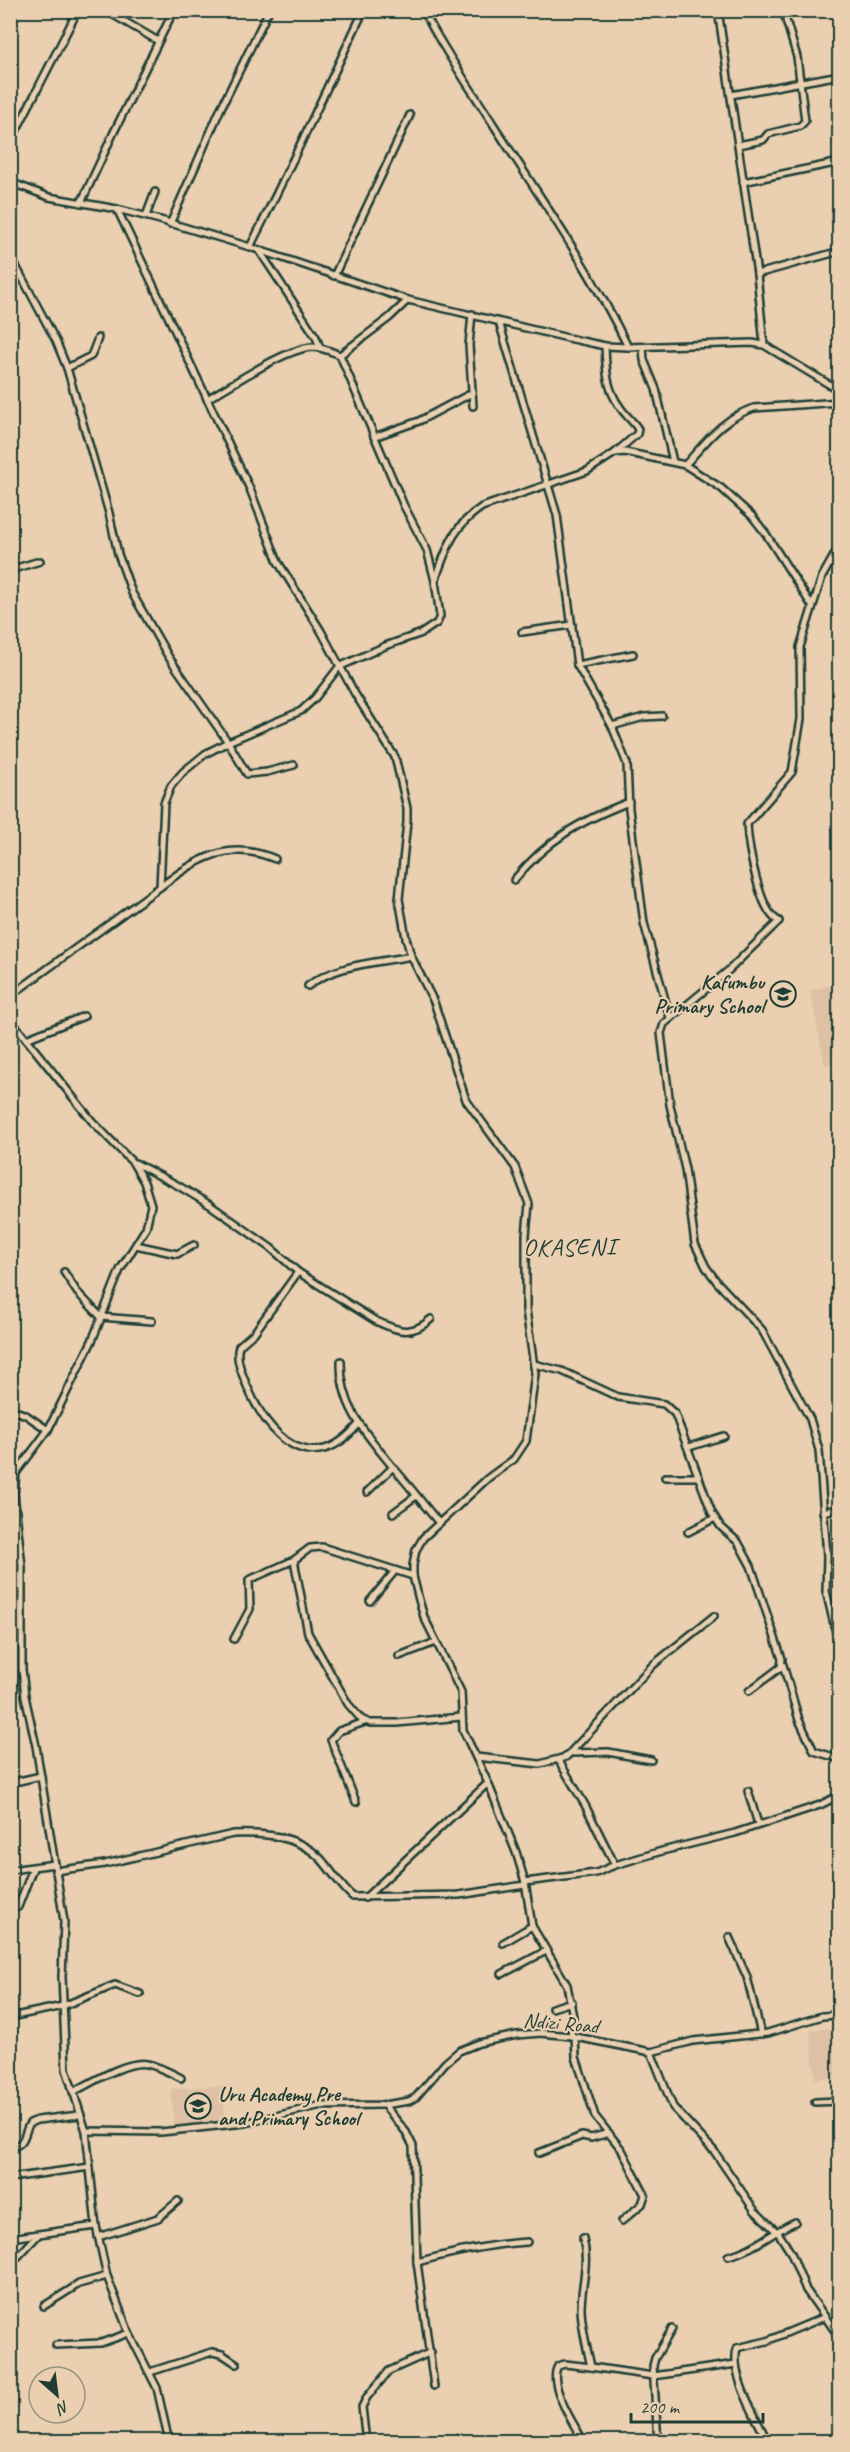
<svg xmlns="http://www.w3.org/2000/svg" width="850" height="2452" viewBox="0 0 850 2452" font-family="Caveat,sans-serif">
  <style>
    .built { fill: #dec1a4 }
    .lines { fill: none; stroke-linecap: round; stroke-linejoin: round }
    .minor-casing { stroke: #1f3d34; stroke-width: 10 }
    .minor { stroke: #ead0b1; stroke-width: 5 }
    .labels { text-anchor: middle; stroke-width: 4.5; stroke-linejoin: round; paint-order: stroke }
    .poi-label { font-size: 21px; font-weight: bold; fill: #1f3d34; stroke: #ead0b1; text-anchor: end }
    .street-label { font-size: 21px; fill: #1f3d34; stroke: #ead0b1 }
    .quarter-label { font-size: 24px; letter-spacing: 1.5px; fill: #1f3d34; stroke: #ead0b1 }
  </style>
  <rect width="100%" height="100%" fill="#ead0b1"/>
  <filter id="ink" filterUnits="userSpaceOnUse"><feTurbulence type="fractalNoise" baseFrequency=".0167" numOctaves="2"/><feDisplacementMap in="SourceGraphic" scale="12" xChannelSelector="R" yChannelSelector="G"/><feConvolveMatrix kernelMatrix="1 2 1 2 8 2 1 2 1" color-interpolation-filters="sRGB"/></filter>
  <g filter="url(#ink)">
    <!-- built -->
    <g class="built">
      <path d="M839,983V1061L825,1066L810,991Z"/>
      <path d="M839,2027V2077L815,2079L810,2030Z"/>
      <path d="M223,2085L225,2123L174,2127L171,2089Z"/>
    </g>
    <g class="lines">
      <!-- minor casing -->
      <g class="minor-casing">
        <g id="minor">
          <path d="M105,10L158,41"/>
          <path d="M423,10C444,51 471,89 495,127C542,200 590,269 628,347"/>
          <path d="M718,10L757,274L764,345"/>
          <path d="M837,10L840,14"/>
          <path d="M719,12L730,10"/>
          <path d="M731,95L840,75"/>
          <path d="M10,143L78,10"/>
          <path d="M738,145L763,140L768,134L800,126L805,121L797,57L783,10"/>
          <path d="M10,182L49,197L117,209L160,220L250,247L408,300L568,338L605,346L628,347L752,343L764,345L840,391"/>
          <path d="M743,182L840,162"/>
          <path d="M81,203L113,134L174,10"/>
          <path d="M117,209L250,489L278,562L321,631L355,694L395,757L407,808V822L399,899L406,938L411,956L434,1002L466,1100L515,1167L529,1204L526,1235V1310L535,1374L526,1441L514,1459L488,1478L423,1538L416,1550L413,1565V1576L419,1600L424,1617L461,1692L463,1730L488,1783L516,1852L525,1882L532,1926L567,1985L573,2017L571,2036"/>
          <path d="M146,216L155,192"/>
          <path d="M170,224L221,108L269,10"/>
          <path d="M250,247C290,169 326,89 364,10"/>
          <path d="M259,250L316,337L320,348"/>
          <path d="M10,255L56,341L67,368L109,513L118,554L132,593L168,656L228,742L247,774L267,772L294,765"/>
          <path d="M757,274L840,251"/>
          <path d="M334,276L410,115"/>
          <path d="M472,314L469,345L473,406"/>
          <path d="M499,322L557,515L577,665L612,726L627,764L629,809L644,923L670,1018"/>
          <path d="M605,346C606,368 606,388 620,407C625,415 633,421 638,429L637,434L615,453"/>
          <path d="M643,347L644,360L656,389L673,462"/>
          <path d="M340,355L389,318L408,300"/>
          <path d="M67,368L91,356L98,338"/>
          <path d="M374,437L419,421L472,393"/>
          <path d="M685,465C706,442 724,417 754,408L840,402"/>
          <path d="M840,545L822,577L800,647L801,719L792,772L747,824C748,845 759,913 779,921L729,970L664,1024L661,1033L670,1105L685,1169L695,1244L706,1267L717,1282L762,1330L810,1419L819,1450L827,1556L826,1591L840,1649"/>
          <path d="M10,570L40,561"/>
          <path d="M435,581C447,548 452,527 482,507L587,471L615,453L625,452L685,465L721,488L752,516L766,534L812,606"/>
          <path d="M522,632L572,625"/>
          <path d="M577,665L633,654"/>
          <path d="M612,726L644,717L662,716"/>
          <path d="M514,880C548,839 580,821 629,802"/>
          <path d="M160,887C197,859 228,839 275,859"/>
          <path d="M308,986C336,964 377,963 411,956"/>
          <path d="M10,996L160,887L164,803L171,786L183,772L205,754L228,742L301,711L315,698L339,667L385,646L422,633L437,623L440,616L435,581L427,550L404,506L340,355C332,352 322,347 313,347C286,348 232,385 207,399"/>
          <path d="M10,1019L92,1121L133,1163L144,1182L151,1205L146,1228L120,1270L92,1341L48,1430L16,1473L14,1494L22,1566V1669L25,1696L36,1746L64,1921L62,1977L66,2069L86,2131L96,2226L107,2276L129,2333L157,2388L169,2442"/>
          <path d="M26,1039L84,1016"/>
          <path d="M135,1163L177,1185L210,1205L271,1248L298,1272L376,1321C398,1331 411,1337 431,1319"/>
          <path d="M136,1245L177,1254L194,1245"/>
          <path d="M64,1272L77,1292L101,1317L152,1321"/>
          <path d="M298,1272L254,1333L239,1346C235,1358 242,1374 247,1386C268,1436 311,1480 358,1425"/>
          <path d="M341,1361C340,1406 365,1433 392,1466C408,1484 423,1504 439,1523"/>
          <path d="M534,1364L562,1371L618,1397L664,1404L675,1414L712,1513L721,1527L738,1542L751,1566L782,1659L781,1667L749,1691"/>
          <path d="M10,1409L26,1415L48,1430"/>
          <path d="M689,1447L724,1436"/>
          <path d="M665,1477H699"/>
          <path d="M367,1492L393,1467"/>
          <path d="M823,1512L840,1508"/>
          <path d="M393,1513L416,1496"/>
          <path d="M688,1532L715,1518"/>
          <path d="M294,1560L308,1633L348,1704L361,1719L370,1723H397L461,1717"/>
          <path d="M370,1601L395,1571"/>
          <path d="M234,1639L250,1609L249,1580L294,1560L310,1548L322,1547L413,1576"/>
          <path d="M399,1656L436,1642"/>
          <path d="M783,1665L799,1720L814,1751L840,1759"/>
          <path d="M573,1753L608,1752L651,1760"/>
          <path d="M476,1757L540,1764L566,1757L653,1665L714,1616"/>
          <path d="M559,1761L585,1805L615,1865"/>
          <path d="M10,1783L41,1776"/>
          <path d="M748,1791L758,1824"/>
          <path d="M356,1802L331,1740L339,1731L365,1722"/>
          <path d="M10,1870L55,1864"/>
          <path d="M55,1871L105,1864L233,1834C263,1833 297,1835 320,1858C332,1871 340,1886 353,1897L459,1895L525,1885"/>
          <path d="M525,1882L596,1873L615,1865L662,1851L735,1833L820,1805L840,1795"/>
          <path d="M365,1898L488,1783"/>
          <path d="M18,1907L33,1868"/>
          <path d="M729,1937L747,1977L761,2034"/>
          <path d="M503,1943L532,1926"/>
          <path d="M502,1974L546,1951"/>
          <path d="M552,2008L572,2002"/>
          <path d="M10,2017L63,2006L115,1985L140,1994"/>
          <path d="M575,2037L576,2057L595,2116L622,2150L645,2195L642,2204L622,2221"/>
          <path d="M651,2052L673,2107L714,2151L755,2211L779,2234L791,2253L806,2290L840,2338"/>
          <path d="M73,2092C91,2083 127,2060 147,2064C158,2066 171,2073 181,2078"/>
          <path d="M815,2102L840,2101"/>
          <path d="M384,2105L406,2132L413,2146L417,2262L434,2386"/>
          <path d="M86,2131L161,2132L245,2123L318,2106L384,2105L409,2101L416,2097L445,2063L459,2051L479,2043L517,2035L541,2033L571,2036L651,2052L693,2041L768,2033L822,2016L840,2015"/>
          <path d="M10,2147C27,2145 23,2133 30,2123L37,2120L79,2115"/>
          <path d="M539,2153L582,2136L591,2138L609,2133"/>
          <path d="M10,2178L90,2167"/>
          <path d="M98,2237L158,2218L178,2201"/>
          <path d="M10,2238L96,2226"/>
          <path d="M583,2238C589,2264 582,2281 581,2307C581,2327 587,2347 591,2367"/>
          <path d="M728,2256C756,2249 770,2233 795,2222"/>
          <path d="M417,2262C454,2252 489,2244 527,2242"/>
          <path d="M10,2265L38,2235"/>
          <path d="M44,2306L79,2284L107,2276"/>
          <path d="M56,2345L101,2343L129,2333"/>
          <path d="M150,2372L212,2352L222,2354L237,2364"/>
          <path d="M168,2438L208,2441"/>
          <path d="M366,2442L362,2407L367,2397L389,2371L431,2352"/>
          <path d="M584,2442C574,2425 547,2384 558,2366L565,2364L591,2367L653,2376L736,2364"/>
          <path d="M658,2442L653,2366L655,2358L672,2329"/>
          <path d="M768,2442C756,2417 730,2376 737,2348L767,2341L825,2317"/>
        </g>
      </g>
      <!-- minor -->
      <use href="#minor" class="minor"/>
    </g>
  </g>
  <!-- icons -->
  <defs>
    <g id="school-ring" transform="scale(1.35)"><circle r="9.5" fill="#ead0b1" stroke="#1f3d34" stroke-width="1.5"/><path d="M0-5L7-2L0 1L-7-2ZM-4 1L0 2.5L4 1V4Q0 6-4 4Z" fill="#1f3d34"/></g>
  </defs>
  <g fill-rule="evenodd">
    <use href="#school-ring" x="783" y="994"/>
    <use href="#school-ring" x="198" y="2106"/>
  </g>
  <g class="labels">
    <!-- poi labels -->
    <g class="poi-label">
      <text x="764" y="989">Kafumbu<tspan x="764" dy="24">Primary School</tspan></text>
      <text x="218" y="2101" text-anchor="start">Uru Academy Pre<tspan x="218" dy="24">and Primary School</tspan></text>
    </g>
    <!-- street labels -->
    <g class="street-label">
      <text transform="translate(561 2023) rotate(5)" y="7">Ndizi Road</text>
    </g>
    <!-- quarter labels -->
    <g class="quarter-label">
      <text x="570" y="1255">OKASENI</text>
    </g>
  </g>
  <!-- margin -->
  <rect width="850" height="2452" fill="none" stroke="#ead0b1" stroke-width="36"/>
  <rect x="18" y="18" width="814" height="2416" fill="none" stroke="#1f3d34" stroke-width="2" filter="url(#ink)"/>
  <!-- north arrow -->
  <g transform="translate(57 2395) rotate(152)"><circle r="28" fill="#ead0b1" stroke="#99957f" stroke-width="1.5"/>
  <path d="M0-4.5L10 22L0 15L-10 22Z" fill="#1f3d34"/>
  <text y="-9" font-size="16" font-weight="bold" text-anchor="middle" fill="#1f3d34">N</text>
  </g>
  <!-- scale -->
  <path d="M631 2413v9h132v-9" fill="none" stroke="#1f3d34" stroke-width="3"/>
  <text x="640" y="2413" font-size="18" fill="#1f3d34" stroke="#ead0b1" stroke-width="4.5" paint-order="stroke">200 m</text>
</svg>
